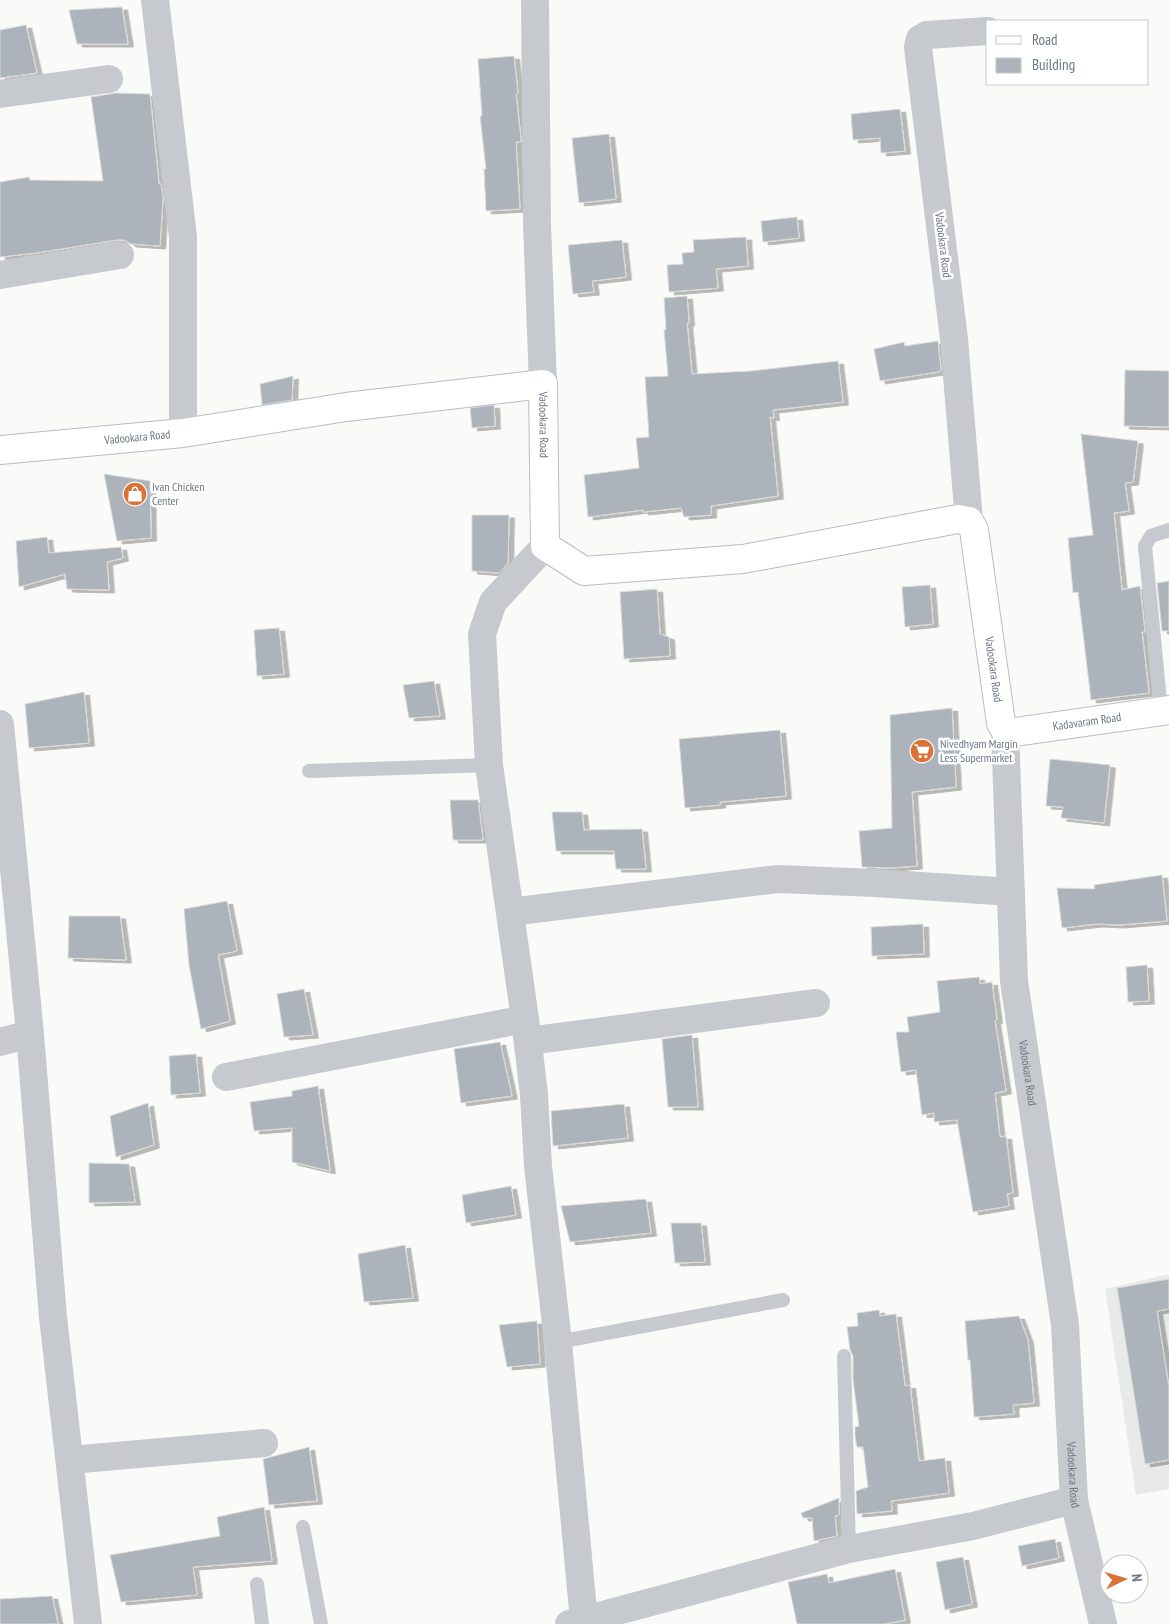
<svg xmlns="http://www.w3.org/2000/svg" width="1169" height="1624" viewBox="0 0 1169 1624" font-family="'PT Sans Narrow',sans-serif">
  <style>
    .built { fill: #e8e9e9 }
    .building { fill: #adb3ba; stroke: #dcdcda; filter: url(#shadow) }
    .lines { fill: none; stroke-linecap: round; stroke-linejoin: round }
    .secondary-casing { stroke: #b9bcc1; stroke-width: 30 }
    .service { stroke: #c6c9cd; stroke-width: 14 }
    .minor { stroke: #c6c9cd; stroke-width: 28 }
    .tertiary { stroke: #c6c9cd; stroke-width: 28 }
    .secondary { stroke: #fff; stroke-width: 28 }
    .labels { text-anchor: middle; stroke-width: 5; stroke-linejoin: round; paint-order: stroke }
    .street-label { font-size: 12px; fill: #6b7787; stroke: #fff }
    .poi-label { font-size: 12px; fill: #6b7787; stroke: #fff; text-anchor: start }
  </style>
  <defs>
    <filter id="shadow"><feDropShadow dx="5.5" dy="3" stdDeviation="0" flood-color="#0004"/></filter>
  </defs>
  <rect width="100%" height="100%" fill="#fafaf8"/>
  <!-- built -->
  <path class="built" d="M1169,1274V1489L1136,1495L1105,1289Z"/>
  <!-- building -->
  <g class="building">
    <path d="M122,7L128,44H77L69,10Z"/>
    <path d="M26,25L37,73L0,78V30Z"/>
    <path d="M514,56L518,93L516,94L521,139V142H516L520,209L486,211L484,169H486L480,116H482L478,59Z"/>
    <path d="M116,93L150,94L159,184H161L163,198L160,246L131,244L125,240H117L36,253L0,257V182L29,177L30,180L103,181L91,97Z"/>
    <path d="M900,109L905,151L881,153L880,138L853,140L851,114Z"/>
    <path d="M609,134L616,199L579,203L572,138Z"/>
    <path d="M797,217L799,238L763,242L761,221Z"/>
    <path d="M746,237L748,266L716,269L718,288L669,292L667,265L683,264L682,253L694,252L693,240Z"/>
    <path d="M622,240L626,277L592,281L594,292L573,294L568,245Z"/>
    <path d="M687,296L689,323H687L692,374L751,371L838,361L843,402L773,410L774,418L770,417L778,496L711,506V515L684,517L681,508L643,512V510L588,517L584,475L639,468L636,438L649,437L645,377L668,376L664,330H666L664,298Z"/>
    <path d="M938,341L941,370L938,372L880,381L874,349L904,342L905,346Z"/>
    <path d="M1125,370L1169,371V427L1124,426Z"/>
    <path d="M293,376L292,400L262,405L260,384Z"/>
    <path d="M494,405L495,426L472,428L470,408Z"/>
    <path d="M1081,434L1138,441L1133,482L1125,483L1129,511L1114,513L1122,590L1140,586L1145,632H1142L1149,693L1091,700L1078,592L1073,593L1068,538L1093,535Z"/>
    <path d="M104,474L150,481L151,538L117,541Z"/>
    <path d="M472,515H509L508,563L499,573L472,571Z"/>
    <path d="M47,537L49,553L121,547L123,558L107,562L109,590L67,589L65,574L19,587L16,541Z"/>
    <path d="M1169,581V631H1162L1157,583Z"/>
    <path d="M930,585L933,624L905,627L902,587Z"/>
    <path d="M657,589L660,634L669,637L670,656L624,659L620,592Z"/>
    <path d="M279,628L284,674L257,676L254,630Z"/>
    <path d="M434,681L440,716L409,718L403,685Z"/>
    <path d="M84,692L89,743L29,748L25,704Z"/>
    <path d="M952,708L956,787L912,792L917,866L890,868L862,867L859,831L892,828L890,715Z"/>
    <path d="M780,730L786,796L720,802V805L685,808L679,739Z"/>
    <path d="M1050,759L1110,765L1104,823L1061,818L1063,807L1046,806Z"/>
    <path d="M450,800H478L483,840H453Z"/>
    <path d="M552,812H582L584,830L642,829L646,869H616L614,851H556Z"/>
    <path d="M1162,875L1167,921L1119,925L1097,924L1062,928L1057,888L1095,889L1094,885Z"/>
    <path d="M227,901L237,951L218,955L230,1021L201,1029L189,965L184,909Z"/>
    <path d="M69,916H120L126,960L68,958Z"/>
    <path d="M923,924L924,954L872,956L871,927Z"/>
    <path d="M1147,965L1149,1001L1128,1002L1126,967Z"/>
    <path d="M979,977L980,984L992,982L997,1020L995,1021L1006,1091L995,1093L1000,1137L1006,1136L1013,1193L1007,1194L1009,1206L973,1212L957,1120L934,1122V1113L922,1115L916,1070L901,1072L896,1032H909L907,1017L940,1012L937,981Z"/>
    <path d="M304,989L313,1035L284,1037L277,994Z"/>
    <path d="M692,1035L698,1107H668L662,1039Z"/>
    <path d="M500,1042L512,1096L461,1103L454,1049Z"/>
    <path d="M196,1054L200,1093L171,1095L169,1056Z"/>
    <path d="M318,1086L330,1171L292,1162V1128L254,1131L250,1102L292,1096V1091Z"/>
    <path d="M148,1103L154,1145L116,1157L110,1116Z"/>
    <path d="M624,1104L628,1138L553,1146L551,1111Z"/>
    <path d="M89,1163L129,1164L135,1202L89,1203Z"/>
    <path d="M511,1186L516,1215L466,1223L462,1195Z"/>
    <path d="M646,1199L651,1233L570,1242L561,1206Z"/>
    <path d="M671,1223H701L705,1262L675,1263Z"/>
    <path d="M405,1245L413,1298L364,1302L358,1254Z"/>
    <path d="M1169,1279V1309L1157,1311L1169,1387V1460L1145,1464L1117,1288Z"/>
    <path d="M879,1310L880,1316L896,1314L905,1386L910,1385L919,1461L945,1458L949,1493L891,1501L892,1511L857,1514L856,1491L868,1487L863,1447H857L855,1436V1427L859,1426L853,1380V1356L850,1350L847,1327L858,1326L857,1313Z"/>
    <path d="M1019,1316L1028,1340L1034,1403L1013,1405L1014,1414L974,1417L970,1360H968L965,1321Z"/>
    <path d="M537,1321L540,1364L507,1367L499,1325Z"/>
    <path d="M309,1447L317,1501L269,1505L263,1459Z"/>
    <path d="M839,1498V1515L835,1516L837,1536L814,1541L812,1518H803L801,1513Z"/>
    <path d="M264,1507L272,1561L193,1567L197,1595L121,1602L110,1555L220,1536L217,1517Z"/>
    <path d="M1055,1539L1059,1558L1022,1566L1018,1546Z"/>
    <path d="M963,1557L972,1604L945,1610L936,1562Z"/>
    <path d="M895,1569L905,1620L885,1624H797L788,1582L827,1574L829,1583Z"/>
    <path d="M52,1596L58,1624H0V1599Z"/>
  </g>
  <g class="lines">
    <!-- secondary casing -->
    <g class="secondary-casing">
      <g id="secondary">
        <path id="s2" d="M0,450L183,433L346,407L543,384L545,546L584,571L743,559L958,519L969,521L974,530L1001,723L1005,730L1015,732L1169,710"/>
      </g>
    </g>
    <!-- service -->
    <g class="service">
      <path d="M1161,711L1145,546L1151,536L1169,530"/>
      <path d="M309,771L489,765"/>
      <path d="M558,1342L783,1300"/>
      <path d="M844,1356L849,1549"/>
      <path d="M303,1527L321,1624"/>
      <path d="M257,1584L262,1624"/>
    </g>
    <!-- minor -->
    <g class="minor">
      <path d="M155,0L183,237V433"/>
      <path d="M535,0L537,224L543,384"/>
      <path d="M0,94L109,79"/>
      <path d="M0,275L120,255"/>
      <path d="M969,521L954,339L918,47L920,39L927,35L988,31"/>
      <path d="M0,724L30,1034L53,1317L88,1624"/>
      <path d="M510,912L778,879L875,883L1011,892"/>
      <path d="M525,1019L489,765L482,634L493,602L545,546"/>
      <path d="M528,1041L816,1003"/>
      <path d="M0,1042L30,1034"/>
      <path d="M226,1077L525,1019L534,1095L538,1166L558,1342L584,1621"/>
      <path d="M70,1460L264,1443"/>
      <path d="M569,1624L849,1549L973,1526L1074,1500"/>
    </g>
    <!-- tertiary -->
    <path class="tertiary" id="s1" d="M1005,730L1014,981L1065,1325L1074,1500L1103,1624"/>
    <!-- secondary -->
    <use href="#secondary" class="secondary"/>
  </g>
  <!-- icons -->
  <defs>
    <g id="shop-disc" transform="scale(1.25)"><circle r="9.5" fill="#da7237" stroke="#fff"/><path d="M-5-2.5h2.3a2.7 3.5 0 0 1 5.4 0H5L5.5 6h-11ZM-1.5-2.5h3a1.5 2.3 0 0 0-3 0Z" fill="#fff"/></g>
    <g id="supermarket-disc" transform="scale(1.25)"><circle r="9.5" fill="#da7237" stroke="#fff"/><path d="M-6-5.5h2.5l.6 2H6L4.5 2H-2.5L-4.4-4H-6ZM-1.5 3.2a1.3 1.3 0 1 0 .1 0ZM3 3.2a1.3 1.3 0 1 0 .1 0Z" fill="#fff"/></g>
  </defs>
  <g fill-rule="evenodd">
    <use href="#shop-disc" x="135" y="494"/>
    <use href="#supermarket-disc" x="922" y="751"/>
  </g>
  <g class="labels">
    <!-- street labels -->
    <g class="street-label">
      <text transform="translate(943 245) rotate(83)" y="4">Vadookara Road</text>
      <text dy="4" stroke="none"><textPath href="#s2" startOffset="588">Vadookara Road</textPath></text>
      <text dy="4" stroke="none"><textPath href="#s2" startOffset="138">Vadookara Road</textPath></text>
      <text dy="4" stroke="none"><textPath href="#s2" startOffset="1296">Vadookara Road</textPath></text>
      <text dy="4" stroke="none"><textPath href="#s2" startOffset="1441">Kadavaram Road</textPath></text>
      <text dy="4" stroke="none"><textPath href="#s1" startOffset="344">Vadookara Road</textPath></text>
      <text dy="4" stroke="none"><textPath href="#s1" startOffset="749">Vadookara Road</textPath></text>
    </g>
    <!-- poi labels -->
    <g class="poi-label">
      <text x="152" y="491">Ivan Chicken<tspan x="152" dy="14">Center</tspan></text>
      <text x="940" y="748">Nivedhyam Margin<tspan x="940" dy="14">Less Supermarket</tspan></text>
    </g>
  </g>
  <!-- legend -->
  <rect x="986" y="20" width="162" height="65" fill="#ffffff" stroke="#c4c9cf"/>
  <rect x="996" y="36" width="25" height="8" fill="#ffffff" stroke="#c4c9cf"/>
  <text x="1032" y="45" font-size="15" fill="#6b7787">Road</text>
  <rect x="996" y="58" width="25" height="15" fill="#adb3ba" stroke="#c4c9cf"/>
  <text x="1032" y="70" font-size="15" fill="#6b7787">Building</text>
  <!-- north arrow -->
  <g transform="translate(1124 1579) rotate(85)"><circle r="24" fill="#ffffff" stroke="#c4c9cf"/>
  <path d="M0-4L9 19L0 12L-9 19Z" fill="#da7237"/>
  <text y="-8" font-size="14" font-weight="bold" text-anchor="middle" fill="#6b7787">N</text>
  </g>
</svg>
